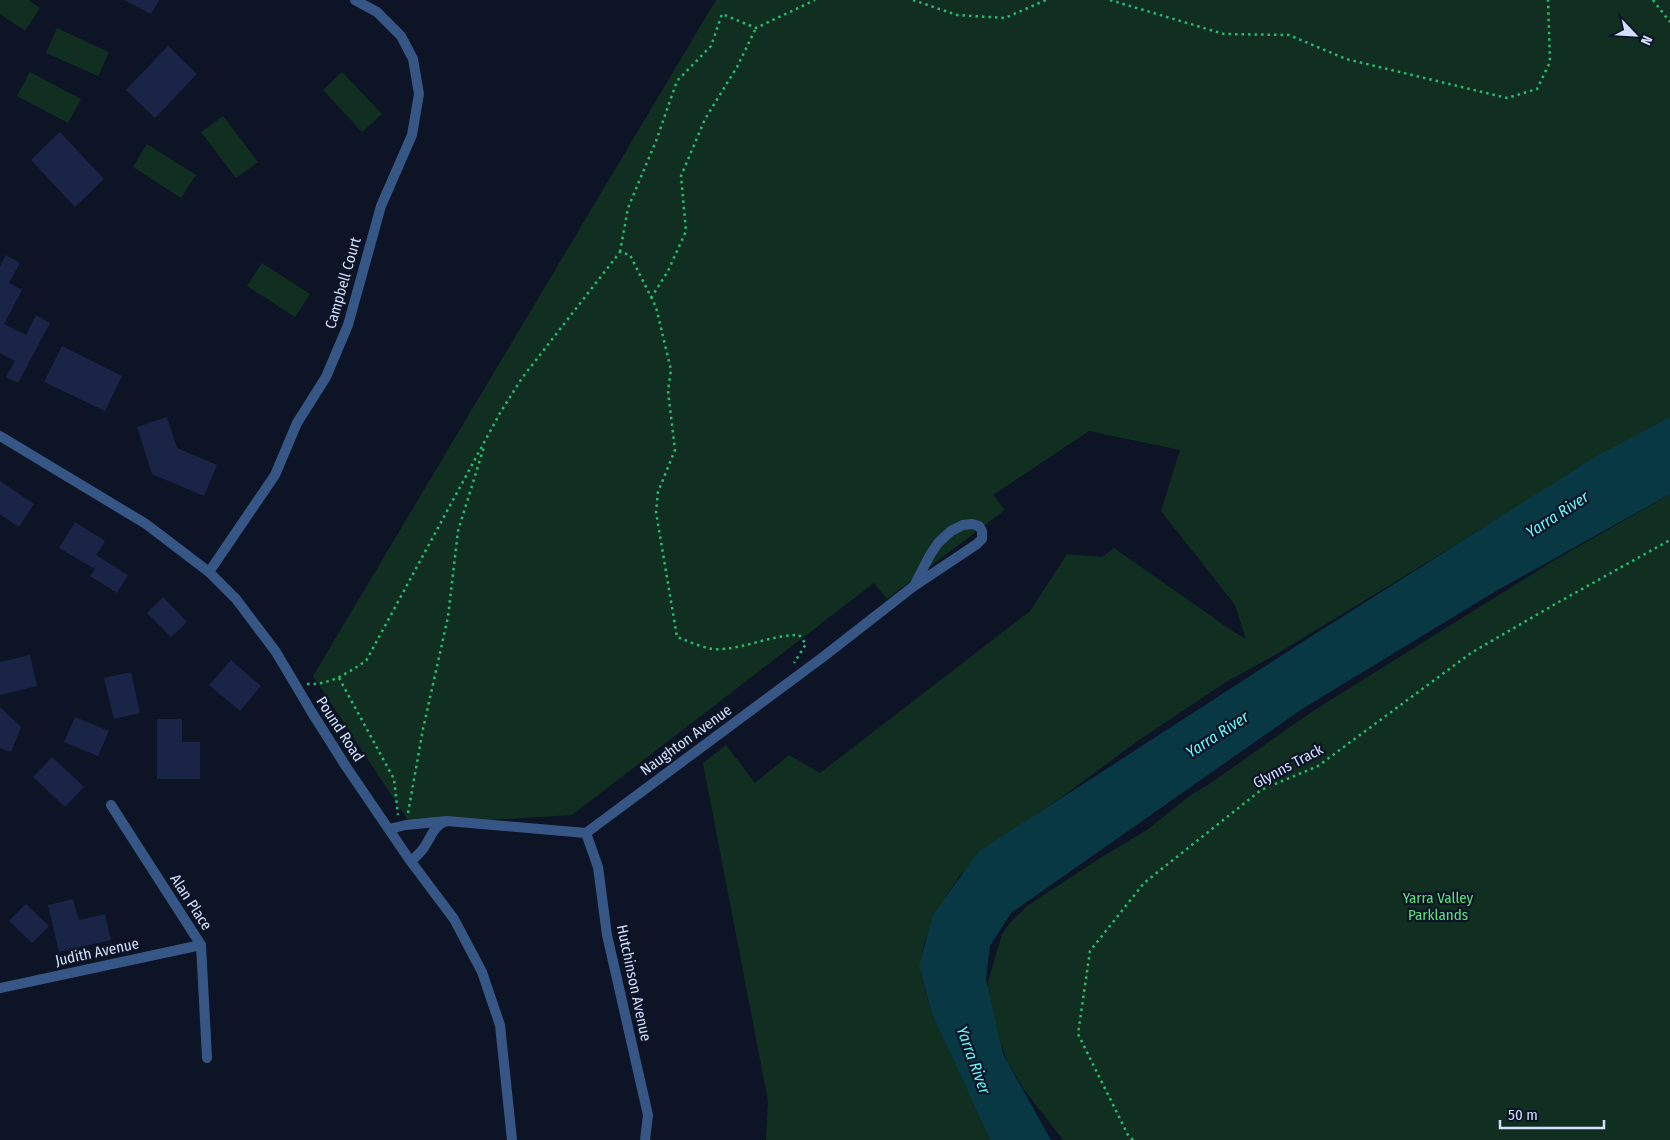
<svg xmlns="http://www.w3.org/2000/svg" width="1670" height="1140" viewBox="0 0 1670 1140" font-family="'Fira Sans Condensed',sans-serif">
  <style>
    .green { fill: #102f20 }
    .water { fill: #073844 }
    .building { fill: #192447 }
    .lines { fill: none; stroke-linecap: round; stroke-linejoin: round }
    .path { stroke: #29bb71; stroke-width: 2.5; stroke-dasharray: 2.5 4; stroke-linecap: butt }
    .street { stroke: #365786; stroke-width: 10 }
    .labels { text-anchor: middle; stroke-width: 4.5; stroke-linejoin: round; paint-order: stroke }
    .street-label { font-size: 15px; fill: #d1e0ff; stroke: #0d1425 }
    .park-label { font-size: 15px; fill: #57e583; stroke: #0d1425 }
    .water-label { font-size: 16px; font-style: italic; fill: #5ffcff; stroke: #0d1425 }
  </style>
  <rect width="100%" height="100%" fill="#0d1425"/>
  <!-- green -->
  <g class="green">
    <path d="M0,0H28L40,8L25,31L0,14Z"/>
    <path d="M716,0H1670V420L1577,471L1275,655L1226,682L1139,740L1066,794L999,841L960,875L947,895L924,943L920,966L921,975L932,1012L990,1140H766L768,1101L703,763L726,745L755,783L789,755L820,773L1030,611L1067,554L1102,557L1114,548L1231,630L1246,639L1235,605L1161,511L1180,450L1089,431L993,495L1005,510L887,599L874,583L572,815L411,825L313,676Z"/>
    <path d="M57,28L109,52L98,76L46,53Z"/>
    <path d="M30,72L81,99L68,123L17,96Z"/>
    <path d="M342,72L382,114L362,132L323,90Z"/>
    <path d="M223,116L258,162L236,178L201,132Z"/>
    <path d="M147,144L196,175L181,198L133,167Z"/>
    <path d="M262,263L310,294L295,317L247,286Z"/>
    <path d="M1670,494V1140H1063L1025,1091L1007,1061L1000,1042L988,991V982L1002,934L1010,923L1027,906L1097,860L1147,830L1192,794L1205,787L1313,711L1550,563Z"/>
  </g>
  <!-- water -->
  <path class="water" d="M1670,417V494L1496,591L1302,709L1011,913L990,946L986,979L1003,1054L1051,1140H990L932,1013L919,966L933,915L978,852L1307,639L1595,457Z"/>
  <!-- building -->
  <g class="building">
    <path d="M124,0H159L151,14Z"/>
    <path d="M168,46L197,74L155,118L126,90Z"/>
    <path d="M60,132L104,179L75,207L31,160Z"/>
    <path d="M6,255L20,263L9,283L22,290L4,324L26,335L36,315L50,323L18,383L6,377L15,361L0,353V266Z"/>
    <path d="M62,346L122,376L105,411L44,382Z"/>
    <path d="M167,417L177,448L217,465L204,496L152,474L137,427Z"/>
    <path d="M0,481L34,504L19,527L0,514Z"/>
    <path d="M75,522L105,541L96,555L128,575L117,593L90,576L95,569L59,548Z"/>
    <path d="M163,597L187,622L171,637L147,613Z"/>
    <path d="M30,655L37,686L0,695V662Z"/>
    <path d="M231,660L261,686L240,711L209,685Z"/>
    <path d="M131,672L140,713L114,719L104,678Z"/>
    <path d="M0,707L21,727L11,752L0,748Z"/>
    <path d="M75,717L109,731L98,756L64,742Z"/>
    <path d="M157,719H182V742H200V779H157Z"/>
    <path d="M52,757L84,787L65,807L33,777Z"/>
    <path d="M73,899L79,920L105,914L111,940L59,952L48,905Z"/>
    <path d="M26,904L49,926L32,943L9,921Z"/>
  </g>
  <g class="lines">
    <!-- path -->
    <g class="path">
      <path d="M913,0L957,15L1005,18L1046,0"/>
      <path d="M1110,0L1224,34L1289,35L1346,59L1507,98L1537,89L1550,62L1548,0"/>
      <path d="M1653,0L1670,22"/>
      <path d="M620,252L628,208L656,141L677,81L711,46L722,14L756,28L815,0"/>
      <path d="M651,298L668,271L686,231L681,176L705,119L737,67L756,28"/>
      <path d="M339,678L394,779L398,815"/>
      <path d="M307,684C331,685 347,673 366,661L500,413L522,378L620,252L630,255L656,307L671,370L668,391L675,450L658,492L656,512L677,637C691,642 708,651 722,649C749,647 772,635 799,635L806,644L794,663"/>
      <path d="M408,813L423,729L448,617L458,531L484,447"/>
      <path d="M1133,1140L1128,1135L1078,1034L1090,951L1144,883L1261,790L1318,766L1471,653L1557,603L1670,540"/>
    </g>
    <!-- street -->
    <g class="street">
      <path d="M0,436L146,524L209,572L236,599L276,652L311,711L345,765L409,859L454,919L482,972L500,1025L512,1140"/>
      <path d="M209,572L275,475L297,423L326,377L348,325L381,206L412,135L419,94L413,59L401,36L377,12L355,0"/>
      <path d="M111,805L201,945L207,1058"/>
      <path d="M389,829L406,825L447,821L586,833L823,657L914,586L930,555L938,543L951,531L963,525L972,524L979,526L982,531V539L977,544L914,586"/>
      <path d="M586,833L598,867L607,935L648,1115L645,1140"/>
      <path d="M411,861C417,856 421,852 425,846C432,835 434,826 446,821"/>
      <path d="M0,988L201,945"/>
    </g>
  </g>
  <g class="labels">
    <!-- street labels -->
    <g class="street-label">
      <text transform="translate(343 283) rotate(-74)" y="5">Campbell Court</text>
      <text transform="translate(340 729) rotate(57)" y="5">Pound Road</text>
      <text transform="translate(686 740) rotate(-36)" y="5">Naughton Avenue</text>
      <text transform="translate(1288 766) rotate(-28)" y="5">Glynns Track</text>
      <text transform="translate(191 902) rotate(57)" y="5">Alan Place</text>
      <text transform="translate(97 952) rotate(-12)" y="5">Judith Avenue</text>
      <text transform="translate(634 983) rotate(78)" y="5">Hutchinson Avenue</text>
    </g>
    <!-- park labels -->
    <g class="park-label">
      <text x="1438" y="903">Yarra Valley<tspan x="1438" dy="17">Parklands</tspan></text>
    </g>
    <!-- water labels -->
    <g class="water-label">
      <text transform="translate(1557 514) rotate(-33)" y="6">Yarra River</text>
      <text transform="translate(1217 734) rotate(-33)" y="6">Yarra River</text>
      <text transform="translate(974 1060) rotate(70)" y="6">Yarra River</text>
    </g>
  </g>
  <!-- north arrow -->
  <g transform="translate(1635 35) rotate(115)" stroke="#0d1425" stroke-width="4" paint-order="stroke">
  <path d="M0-4L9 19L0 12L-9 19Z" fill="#d1e0ff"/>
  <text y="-8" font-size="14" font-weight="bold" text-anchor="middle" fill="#d1e0ff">N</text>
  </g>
  <!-- scale -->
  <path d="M1500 1120v8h104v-8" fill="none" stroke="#d1e0ff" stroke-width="2.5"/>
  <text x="1508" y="1120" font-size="15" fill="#d1e0ff" stroke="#0d1425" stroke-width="4" paint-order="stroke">50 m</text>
</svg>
